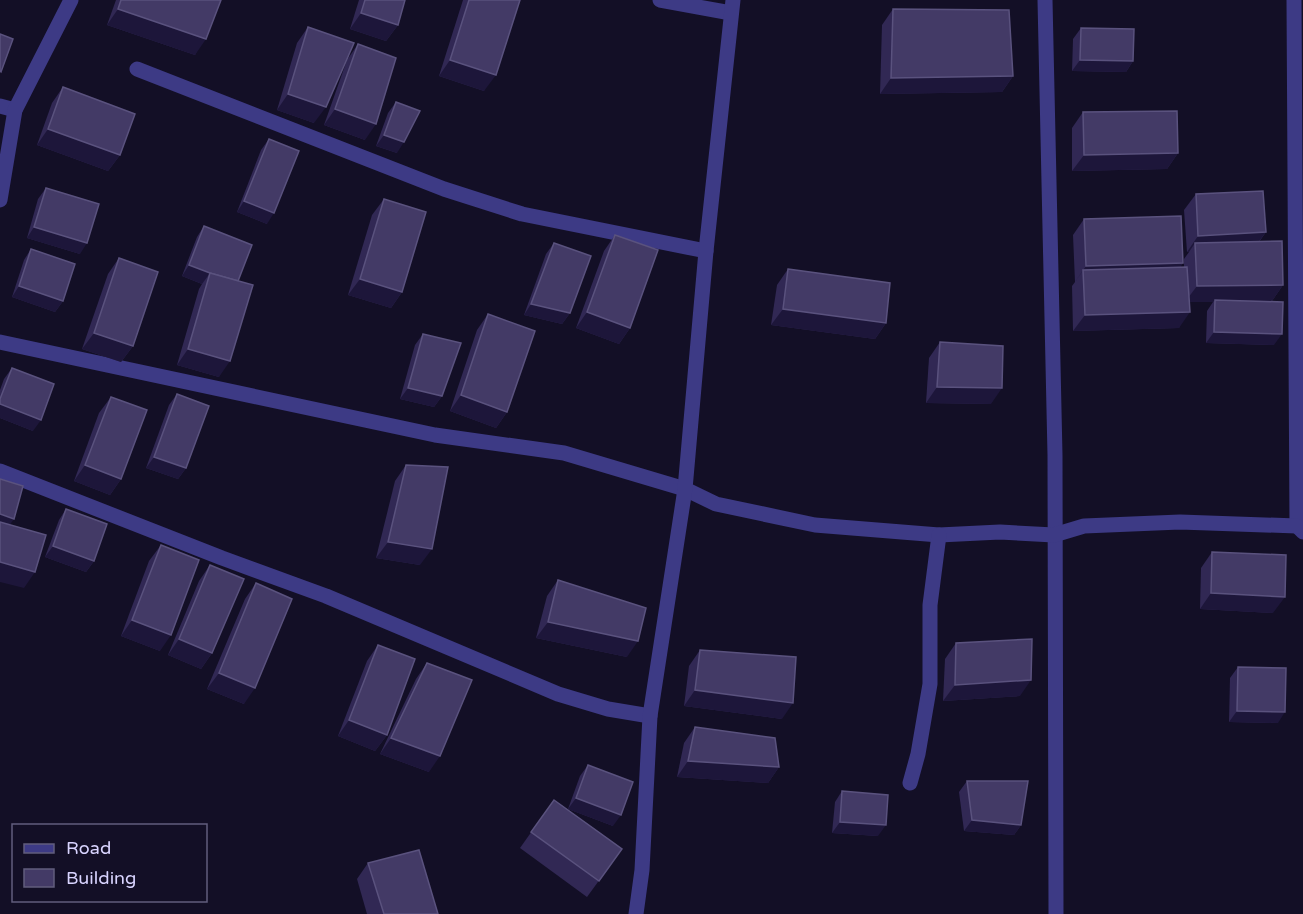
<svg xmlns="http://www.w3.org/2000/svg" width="1303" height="914" viewBox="0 0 1303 914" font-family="'Varela Round',sans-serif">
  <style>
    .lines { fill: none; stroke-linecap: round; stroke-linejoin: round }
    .street { stroke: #3d3a85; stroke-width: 15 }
    .wall { fill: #312854 }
    .shaded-wall { fill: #1d163a }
    .building { fill: #433a66; stroke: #5a527e; stroke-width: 1.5 }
  </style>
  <rect width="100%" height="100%" fill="#130f26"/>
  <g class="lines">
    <!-- street -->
    <g class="street">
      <path d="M660,0L731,13"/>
      <path d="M1045,0L1055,455L1056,914"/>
      <path d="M1294,0L1297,526L1303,532"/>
      <path d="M137,69L444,189L522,214L706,251"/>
      <path d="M0,106L15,110"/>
      <path d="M0,200L15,110L71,0"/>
      <path d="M0,342L435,435L564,453L685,489L716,504L815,525L939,535L1000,532L1054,535L1084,526L1180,522L1297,526"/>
      <path d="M0,471L222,558L326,596L558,694L608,709L650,716"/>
      <path d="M910,783L918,754L930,684V605L939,535"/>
      <path d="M636,914L642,870L650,716L685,489L706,251L733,0"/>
    </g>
  </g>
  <!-- wall -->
  <g class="wall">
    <path d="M116,0H221L195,55L107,25Z"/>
    <path d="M359,0H405L398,25L386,41L350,29Z"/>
    <path d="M463,0H520L484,91L439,76Z"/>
    <path d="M893,9L1013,76L1002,92L880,94L882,25Z"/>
    <path d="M308,27L314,123L277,110L297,43Z"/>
    <path d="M1081,28L1133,61L1126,72L1072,71L1073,39Z"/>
    <path d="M358,44L365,140L324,125L347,60Z"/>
    <path d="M63,87L120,155L108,171L37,145L52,103Z"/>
    <path d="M396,102L397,153L376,146L388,113Z"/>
    <path d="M1083,112L1178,153L1167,169L1072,171V128Z"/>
    <path d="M269,139L267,224L237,212L261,150Z"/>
    <path d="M46,188L80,254L27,238L38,199Z"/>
    <path d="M1196,194L1266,232L1259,242L1283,285L1272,301L1274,345L1206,343L1207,311L1213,302H1189L1179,328L1073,331L1072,286L1075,282L1073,235L1084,219L1183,263L1180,267H1184V259L1189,252H1187L1184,210Z"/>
    <path d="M384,199L402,292L391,308L348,295L372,215Z"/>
    <path d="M204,226L238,281L219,377L177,365L199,289L202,284L182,276L197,237Z"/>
    <path d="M615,235L630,328L619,344L576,328L604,251Z"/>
    <path d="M554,243L570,313L562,324L524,315L546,254Z"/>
    <path d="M31,249L63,301L55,312L12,297L24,260Z"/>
    <path d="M119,258L133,346L121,362L82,349L108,274Z"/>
    <path d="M788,269L886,323L875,339L771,325L777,285Z"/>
    <path d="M488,314L507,412L496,428L450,411L477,330Z"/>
    <path d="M423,334L442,396L434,407L400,399L415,345Z"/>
    <path d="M940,342L991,404L926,403L929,358Z"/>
    <path d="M12,368L33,431L0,418V390L4,379Z"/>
    <path d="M177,394L186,468L178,479L146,468L169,405Z"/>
    <path d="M111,397L121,479L110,495L74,481L99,413Z"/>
    <path d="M406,465L420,565L376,558L395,481Z"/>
    <path d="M66,509L94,561L86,572L45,557L59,520Z"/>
    <path d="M161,545L160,651L121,636L149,561Z"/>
    <path d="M1212,552L1273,613L1200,609L1201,568Z"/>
    <path d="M210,565L212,653L201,669L168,655L199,581Z"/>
    <path d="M558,580L627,657L536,638L547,596Z"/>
    <path d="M256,583L244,704L207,689L245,599Z"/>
    <path d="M956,643L1020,696L943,701L945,659Z"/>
    <path d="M378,645L387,735L375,751L338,736L367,661Z"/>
    <path d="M700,650L782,719L684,706L689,666Z"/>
    <path d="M427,663L429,772L380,754L416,679Z"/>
    <path d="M1238,667L1278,723L1229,722L1230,678Z"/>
    <path d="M695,727L779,767L768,783L677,777L684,743Z"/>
    <path d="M588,765L613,826L568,809L580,776Z"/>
    <path d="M967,781L1021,825L1014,835L964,831L959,792Z"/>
    <path d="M842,791L878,836L832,833L835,802Z"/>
    <path d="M554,800L622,849L587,897L520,848Z"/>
    <path d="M368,863L438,914H367L357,879Z"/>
  </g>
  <!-- shaded-wall -->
  <g class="shaded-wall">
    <path d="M118,9L206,39L195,55L107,25Z"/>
    <path d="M361,13L398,25L386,41L350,29Z"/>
    <path d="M450,60L496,75L484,91L439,76Z"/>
    <path d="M1080,60L1133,61L1126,72L1072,71Z"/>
    <path d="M1013,76L1002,92L880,94L891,78Z"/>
    <path d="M288,94L326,107L314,123L277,110Z"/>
    <path d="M335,109L376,124L365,140L324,125Z"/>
    <path d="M48,129L120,155L108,171L37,145Z"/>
    <path d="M384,135L404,142L397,153L376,146Z"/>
    <path d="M1178,153L1167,169L1072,171L1084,155Z"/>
    <path d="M244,201L274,213L267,224L237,212Z"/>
    <path d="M34,227L87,243L80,254L27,238Z"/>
    <path d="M1266,232L1254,248L1195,243L1189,252H1187L1198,236Z"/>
    <path d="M1183,263L1171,279L1083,270L1075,282L1086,266Z"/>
    <path d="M189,265L210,273L202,284L182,276Z"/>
    <path d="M360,279L402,292L391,308L348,295Z"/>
    <path d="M1283,285L1272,301L1215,300L1213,302H1185L1197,286Z"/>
    <path d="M19,286L63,301L55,312L12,297Z"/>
    <path d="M531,304L570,313L562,324L524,315Z"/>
    <path d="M783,309L886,323L875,339L771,325Z"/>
    <path d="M587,312L630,328L619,344L576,328Z"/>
    <path d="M1190,312L1179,328L1073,331L1085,315Z"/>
    <path d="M1214,332L1282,334L1274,345L1206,343Z"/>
    <path d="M94,333L133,346L121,362L82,349Z"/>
    <path d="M188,349L230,361L219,377L177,365Z"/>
    <path d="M937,387L1002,388L991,404L926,403Z"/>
    <path d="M408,388L442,396L434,407L400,399Z"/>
    <path d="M461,395L507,412L496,428L450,411Z"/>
    <path d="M0,404L41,420L33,431L0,418Z"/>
    <path d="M154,457L186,468L178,479L146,468Z"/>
    <path d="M85,465L121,479L110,495L74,481Z"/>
    <path d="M0,514L14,519L6,530L0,528Z"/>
    <path d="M388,542L432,549L420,565L376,558Z"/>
    <path d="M53,546L94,561L86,572L45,557Z"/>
    <path d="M0,562L35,572L24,588L0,582Z"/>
    <path d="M1211,593L1285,597L1273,613L1200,609Z"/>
    <path d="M132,620L171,635L160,651L121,636Z"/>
    <path d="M548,622L638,641L627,657L536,638Z"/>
    <path d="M179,639L212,653L201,669L168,655Z"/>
    <path d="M219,673L255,688L244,704L207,689Z"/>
    <path d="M1031,680L1020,696L943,701L955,685Z"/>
    <path d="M695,690L793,703L782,719L684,706Z"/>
    <path d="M1237,711L1285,712L1278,723L1229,722Z"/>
    <path d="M349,720L387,735L375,751L338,736Z"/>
    <path d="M391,738L440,756L429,772L380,754Z"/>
    <path d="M688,761L779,767L768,783L677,777Z"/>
    <path d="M576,798L621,815L613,826L568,809Z"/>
    <path d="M972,820L1021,825L1014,835L964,831Z"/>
    <path d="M840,822L886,825L878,836L832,833Z"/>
  </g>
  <!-- building -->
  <g class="building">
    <path d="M121,0H221L206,39L118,9Z"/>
    <path d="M365,0H405L398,25L361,13Z"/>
    <path d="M469,0H520L496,75L450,60Z"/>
    <path d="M893,9L1009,10L1013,76L891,78Z"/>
    <path d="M308,27L354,43L326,107L288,94Z"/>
    <path d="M1081,28L1134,29L1133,61L1080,60Z"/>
    <path d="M0,34L13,39L1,72L0,71Z"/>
    <path d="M358,44L396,58L376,124L335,109Z"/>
    <path d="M63,87L135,114L120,155L48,129Z"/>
    <path d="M396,102L420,111L404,142L384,135Z"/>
    <path d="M1177,111L1178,153L1084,155L1083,112Z"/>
    <path d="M269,139L299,151L274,213L244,201Z"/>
    <path d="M46,188L99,204L87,243L34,227Z"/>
    <path d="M1263,191L1266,232L1198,236L1196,194Z"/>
    <path d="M384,199L426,212L402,292L360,279Z"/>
    <path d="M1181,216L1183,263L1086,266L1084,219Z"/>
    <path d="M204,226L252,245L238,281L210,273L189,265Z"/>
    <path d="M615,235L658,250L630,328L587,312Z"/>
    <path d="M1282,241L1283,285L1197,286L1195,243Z"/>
    <path d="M554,243L591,256L570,313L531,304Z"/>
    <path d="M31,249L75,264L63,301L19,286Z"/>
    <path d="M119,258L158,272L133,346L94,333Z"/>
    <path d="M1187,267L1190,312L1085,315L1083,270Z"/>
    <path d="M788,269L890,283L886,323L783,309Z"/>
    <path d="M210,273L253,285L230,361L188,349Z"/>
    <path d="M1215,300L1283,302L1282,334L1214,332Z"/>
    <path d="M488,314L535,331L507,412L461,395Z"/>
    <path d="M423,334L461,343L442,396L408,388Z"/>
    <path d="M940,342L1003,346L1002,388L937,387Z"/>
    <path d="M12,368L54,384L41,420L0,404V399Z"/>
    <path d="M177,394L209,406L186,468L154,457Z"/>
    <path d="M111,397L147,410L121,479L85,465Z"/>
    <path d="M406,465L448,467L432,549L388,542Z"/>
    <path d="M0,479L23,486L14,519L0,514Z"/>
    <path d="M66,509L107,524L94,561L53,546Z"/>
    <path d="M0,522L46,535L35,572L0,562Z"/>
    <path d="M161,545L199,560L171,635L132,620Z"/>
    <path d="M1212,552L1286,555L1285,597L1211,593Z"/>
    <path d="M210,565L244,579L212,653L179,639Z"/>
    <path d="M558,580L646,608L638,641L548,622Z"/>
    <path d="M256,583L292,599L255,688L219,673Z"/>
    <path d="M1032,639L1031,680L955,685L956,643Z"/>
    <path d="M378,645L415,659L387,735L349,720Z"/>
    <path d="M700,650L796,657L793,703L695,690Z"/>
    <path d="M427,663L472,680L440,756L391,738Z"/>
    <path d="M1238,667L1286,668L1285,712L1237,711Z"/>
    <path d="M695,727L775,738L779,767L688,761Z"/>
    <path d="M588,765L633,782L621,815L576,798Z"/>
    <path d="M967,781H1028L1021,825L972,820Z"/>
    <path d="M842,791L888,795L886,825L840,822Z"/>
    <path d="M554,800L622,849L599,881L531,832Z"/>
    <path d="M419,850L438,914H384L368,863Z"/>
  </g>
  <!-- legend -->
  <rect x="12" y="824" width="195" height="78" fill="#130f26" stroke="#625e7d" stroke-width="1.5"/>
  <rect x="24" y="844" width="30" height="9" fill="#3d3a85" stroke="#625e7d" stroke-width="1.5"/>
  <text x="66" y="854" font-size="18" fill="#d9d4ff">Road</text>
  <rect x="24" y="869" width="30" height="18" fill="#433a66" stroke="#625e7d" stroke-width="1.5"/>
  <text x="66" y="884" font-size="18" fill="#d9d4ff">Building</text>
</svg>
